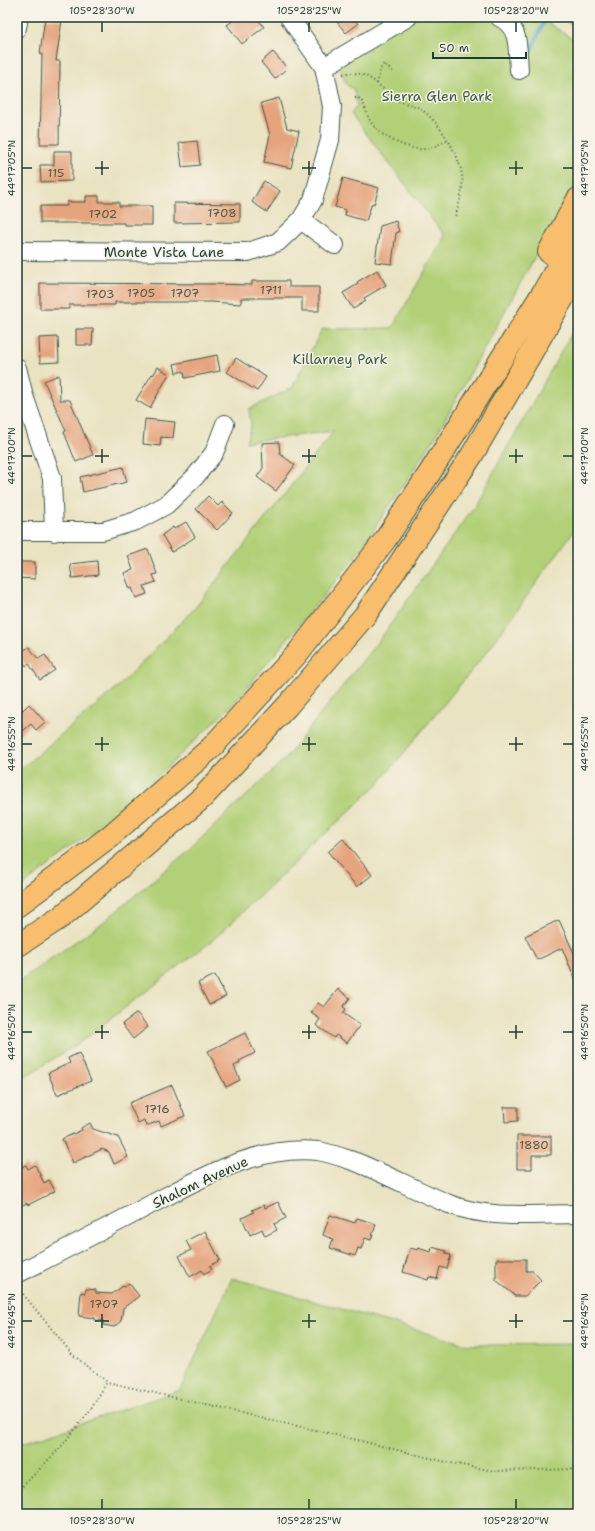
<svg xmlns="http://www.w3.org/2000/svg" width="595" height="1531" viewBox="0 0 595 1531" font-family="'Shantell Sans',sans-serif">
  <style>
    .green { fill: #b2d078; stroke: #688656 }
    .lines { fill: none; stroke-linecap: round; stroke-linejoin: round }
    .stream { stroke: #59a4d1; stroke-width: 3.5 }
    .building { fill: #e6a47e }
    .minor-casing { stroke: #3d5649; stroke-width: 20 }
    .highway-casing { stroke: #3d5649; stroke-width: 24 }
    .path { stroke: #3d5649; stroke-width: 2; stroke-dasharray: 1 3; stroke-linecap: butt }
    .minor { stroke: #fff; stroke-width: 18 }
    .highway { stroke: #f9be6d; stroke-width: 22 }
    .ticks { fill: none; stroke: #1f3d34; stroke-width: 1.5 }
    .labels { text-anchor: middle; stroke-width: 3; stroke-linejoin: round; paint-order: stroke }
    .number-label { font-size: 12px; fill: #515746 }
    .park-label { font-size: 14px; fill: #3c5a42; stroke: #f7f3e8 }
    .street-label { font-size: 14px; fill: #1f3d34; stroke: #f7f3e8 }
    .neatline { fill: none; stroke: #1f3d34; stroke-width: 1.5 }
    .ticks-label { font-size: 10px; text-anchor: middle; fill: #1f3d34 }
  </style>
  <rect width="100%" height="100%" fill="#f7f3e8"/>
  <filter id="ink" filterUnits="userSpaceOnUse"><feTurbulence type="fractalNoise" baseFrequency=".025" numOctaves="2"/><feDisplacementMap in="SourceGraphic" scale="8" xChannelSelector="R" yChannelSelector="G"/><feConvolveMatrix kernelMatrix="1 2 1 2 8 2 1 2 1" color-interpolation-filters="sRGB"/></filter>
  <filter id="wash" filterUnits="userSpaceOnUse"><feTurbulence type="fractalNoise" baseFrequency=".012" numOctaves="4" result="noise"/><feDisplacementMap in="SourceGraphic" scale="16" xChannelSelector="R" yChannelSelector="G"/><feGaussianBlur stdDeviation="0.9" result="paint"/><feColorMatrix in="noise" values="0 0 0 0 0 0 0 0 0 0 0 0 0 0 0 0 0 1.4 0 .05"/><feComposite in="paint" operator="in"/></filter>
  <g filter="url(#wash)">
    <rect width="100%" height="100%" fill="#eae3c2"/>
    <!-- green -->
    <g class="green">
      <path d="M380,17H533L548,23L578,42V179L433,441L354,559L235,702L124,809L17,890V772L120,685L195,608L334,431L246,442L251,425L249,409L292,388L322,329L392,328L445,236L351,114L357,106L354,90L346,84L333,48L380,23Z"/>
      <path d="M578,322V525L487,652L378,784L213,940L78,1044L17,1081V982L101,924L189,850L285,759L383,635L475,505Z"/>
      <path d="M232,1278L469,1345L578,1344V1514H17V1445L180,1390Z"/>
    </g>
    <g class="lines">
      <!-- stream -->
      <g class="stream">
        <path d="M564,17L578,28"/>
        <path d="M530,53L546,17"/>
      </g>
    </g>
    <g id="blocks">
      <!-- building -->
      <g class="building">
        <path d="M238,17H256L264,27L242,44L227,25Z"/>
        <path d="M333,17H353L358,24L346,33Z"/>
        <path d="M45,18L62,20L56,61H60L59,144H40L42,54L40,53Z"/>
        <path d="M273,52L287,68L275,79L261,62Z"/>
        <path d="M279,98L287,128L299,131L291,168L264,162L270,135L261,103Z"/>
        <path d="M197,141L200,165L182,167L179,143Z"/>
        <path d="M54,151H72V181L41,182L40,165H54Z"/>
        <path d="M343,178L379,188L374,204L372,203L366,221L345,215L346,210L335,207Z"/>
        <path d="M264,181L280,191L267,212L252,202Z"/>
        <path d="M86,196H99V202H119V206H152V225H124V223H40V206H67V202H86Z"/>
        <path d="M174,203L240,204V222L174,223Z"/>
        <path d="M396,221L399,232L396,233L392,264L375,262L380,226Z"/>
        <path d="M377,270L386,285L364,298L366,301L353,309L343,293L358,284L357,282Z"/>
        <path d="M252,281H289V287H319V311H302V298H241V304L211,302H115V305H69V309H40V283L212,284L252,285Z"/>
        <path d="M76,329H93L92,345H76Z"/>
        <path d="M58,337L59,362L40,363L39,338Z"/>
        <path d="M217,355L220,371L185,378L184,371L176,373L174,364Z"/>
        <path d="M236,358L266,377L257,391L227,372Z"/>
        <path d="M158,367L169,374L150,408L136,400L152,374L153,375Z"/>
        <path d="M59,375L60,400H70L93,455L76,462L64,432L66,431L44,381Z"/>
        <path d="M145,419L175,422L173,438L161,437L160,446L143,444Z"/>
        <path d="M279,442L280,454L295,465L276,491L257,477L263,468L262,443Z"/>
        <path d="M123,467L127,482L83,492L80,477Z"/>
        <path d="M208,496L218,506L222,502L233,513L217,530L196,509Z"/>
        <path d="M186,522L195,537L172,552L162,535L173,527L174,529Z"/>
        <path d="M148,549L157,574L153,575L156,582L144,586L147,594L136,598L132,588L130,589L124,573L133,570L128,556Z"/>
        <path d="M97,561L98,575L72,578L70,564Z"/>
        <path d="M17,562H35V579L17,578Z"/>
        <path d="M29,647L38,659L45,655L55,670L40,680L29,664L26,666L18,654Z"/>
        <path d="M17,703L23,710L29,704L45,722L36,730L31,724L17,736Z"/>
        <path d="M343,839L372,875L357,887L328,852Z"/>
        <path d="M559,920L578,962V986L562,948L537,960L525,936Z"/>
        <path d="M215,975L226,996L209,1005L198,983Z"/>
        <path d="M338,989L350,998L343,1007L346,1009L343,1013L360,1025L347,1043L336,1035L334,1038L316,1025L320,1019L311,1013L318,1003L324,1007Z"/>
        <path d="M137,1013L148,1027L133,1039L122,1024Z"/>
        <path d="M245,1033L255,1053L239,1061L240,1063L234,1066L240,1080L226,1087L208,1051Z"/>
        <path d="M79,1053L91,1081L57,1095L48,1073L70,1063L68,1058Z"/>
        <path d="M172,1085L185,1116L161,1126L159,1121L146,1126L144,1120L138,1123L129,1103Z"/>
        <path d="M504,1107H518V1121L505,1122Z"/>
        <path d="M90,1123L93,1129L118,1137L128,1157L114,1164L109,1152L102,1149L73,1163L62,1139L82,1130L81,1128Z"/>
        <path d="M517,1136H551V1155H532V1169H517Z"/>
        <path d="M26,1165L28,1169L35,1165L44,1183L49,1180L55,1191L28,1205L27,1203L21,1206L17,1200V1169Z"/>
        <path d="M278,1202L286,1218L274,1224L277,1230L265,1236L262,1229L250,1235L242,1218L254,1212L252,1210L264,1205L265,1208Z"/>
        <path d="M330,1215L355,1223L357,1218L376,1224L371,1240L365,1238L361,1249L358,1248L355,1256L330,1248L333,1239L323,1235Z"/>
        <path d="M205,1231L220,1260L210,1266L212,1269L204,1274L202,1270L190,1277L179,1256L191,1250L186,1241Z"/>
        <path d="M432,1247L446,1251V1254L451,1255L447,1269L440,1267L437,1279L429,1277L428,1280L403,1272L410,1248L418,1250V1248L431,1252Z"/>
        <path d="M496,1259H526V1271H533L541,1280L525,1296H514L513,1294L496,1280Z"/>
        <path d="M129,1283L139,1296L123,1308L121,1321L114,1327L103,1325L104,1321L95,1320V1318L79,1316L81,1292L85,1293L86,1289L96,1290V1293L112,1294L123,1286L124,1287Z"/>
      </g>
    </g>
  </g>
  <g filter="url(#ink)">
    <use href="#blocks" fill-opacity="0" stroke="#3d5649" stroke-width="1"/>
    <g class="lines">
      <!-- minor casing -->
      <g class="minor-casing">
        <g id="minor">
          <path d="M499,17C521,27 517,49 519,70"/>
          <path d="M17,28L19,17"/>
          <path d="M324,67L408,17"/>
          <path d="M301,220L335,245"/>
          <path d="M17,251L248,252L278,242L301,220L313,200L330,140L332,106L324,67L289,17"/>
          <path d="M17,368L24,396L52,478L54,532"/>
          <path d="M17,531H103L136,521L166,505L195,477L214,453L225,424"/>
          <path d="M17,1274C60,1252 103,1230 146,1207C200,1179 254,1145 318,1151C330,1153 344,1158 356,1162C388,1175 417,1191 449,1204C489,1220 536,1214 578,1214"/>
        </g>
      </g>
      <!-- highway casing -->
      <g class="highway-casing">
        <g id="highway">
          <path d="M549,252L578,199"/>
          <path d="M17,906L109,837L211,748L297,654L385,540L429,474L544,291L578,231"/>
          <path d="M17,946L61,917L203,797L288,705L366,614L472,455L578,272"/>
        </g>
      </g>
      <!-- path -->
      <g class="path">
        <path d="M343,74C369,69 377,86 396,99C403,104 413,104 421,109C439,122 459,153 462,175C464,190 459,204 455,217"/>
        <path d="M377,84L381,68L384,64L394,73"/>
        <path d="M355,98H359C367,106 366,117 373,125C381,137 411,151 425,149C433,148 440,143 448,140"/>
        <path d="M18,1288L73,1355L107,1382L349,1438L446,1462L494,1471L578,1469"/>
        <path d="M17,1492L60,1448L91,1409L107,1382"/>
      </g>
      <!-- minor -->
      <use href="#minor" class="minor"/>
      <!-- highway -->
      <use href="#highway" class="highway"/>
    </g>
  </g>
  <!-- ticks -->
  <path class="ticks" d="M102,22V32M309,22V32M516,22V32M102,161V175M309,161V175M516,161V175M22,168H32M95,168H109M302,168H316M509,168H523M563,168H573M102,449V463M309,449V463M516,449V463M22,456H32M95,456H109M302,456H316M509,456H523M563,456H573M102,737V751M309,737V751M516,737V751M22,744H32M95,744H109M302,744H316M509,744H523M563,744H573M102,1025V1039M309,1025V1039M516,1025V1039M22,1032H32M95,1032H109M302,1032H316M509,1032H523M563,1032H573M102,1314V1328M309,1314V1328M516,1314V1328M22,1321H32M95,1321H109M302,1321H316M509,1321H523M563,1321H573M102,1499V1509M309,1499V1509M516,1499V1509"/>
  <g class="labels">
    <!-- number labels -->
    <g class="number-label">
      <text x="56" y="177">115</text>
      <text x="222" y="217">1708</text>
      <text x="103" y="218">1702</text>
      <text x="271" y="294">1711</text>
      <text x="141" y="297">1705</text>
      <text x="185" y="297">1707</text>
      <text x="100" y="298">1703</text>
      <text x="157" y="1113">1716</text>
      <text x="534" y="1149">1880</text>
      <text x="104" y="1308">1707</text>
    </g>
    <!-- park labels -->
    <g class="park-label">
      <text x="437" y="101">Sierra Glen Park</text>
      <text x="340" y="364">Killarney Park</text>
    </g>
    <!-- street labels -->
    <g class="street-label">
      <text x="164" y="257">Monte Vista Lane</text>
      <text transform="translate(200 1182) rotate(-25)" y="5">Shalom Avenue</text>
    </g>
  </g>
  <!-- margin -->
  <rect width="595" height="1531" fill="none" stroke="#f7f3e8" stroke-width="44"/>
  <!-- scale -->
  <path d="M433 52v6h93v-6" fill="none" stroke="#1f3d34" stroke-width="2"/>
  <text x="439" y="52" font-size="12" fill="#1f3d34" stroke="#f7f3e8" stroke-width="3" paint-order="stroke">50 m</text>
  <rect x="22" y="22" width="551" height="1487" class="neatline"/>
  <g class="ticks-label">
    <text x="102" y="14">105°28'30"W</text>
    <text x="309" y="14">105°28'25"W</text>
    <text x="516" y="14">105°28'20"W</text>
    <text transform="translate(11 168) rotate(-90)" y="4">44°17'05"N</text>
    <text transform="translate(584 168) rotate(-90)" y="4">44°17'05"N</text>
    <text transform="translate(11 456) rotate(-90)" y="4">44°17'00"N</text>
    <text transform="translate(584 456) rotate(-90)" y="4">44°17'00"N</text>
    <text transform="translate(11 744) rotate(-90)" y="4">44°16'55"N</text>
    <text transform="translate(584 744) rotate(-90)" y="4">44°16'55"N</text>
    <text transform="translate(11 1032) rotate(-90)" y="4">44°16'50"N</text>
    <text transform="translate(584 1032) rotate(-90)" y="4">44°16'50"N</text>
    <text transform="translate(11 1321) rotate(-90)" y="4">44°16'45"N</text>
    <text transform="translate(584 1321) rotate(-90)" y="4">44°16'45"N</text>
    <text x="102" y="1524">105°28'30"W</text>
    <text x="309" y="1524">105°28'25"W</text>
    <text x="516" y="1524">105°28'20"W</text>
  </g>
</svg>
